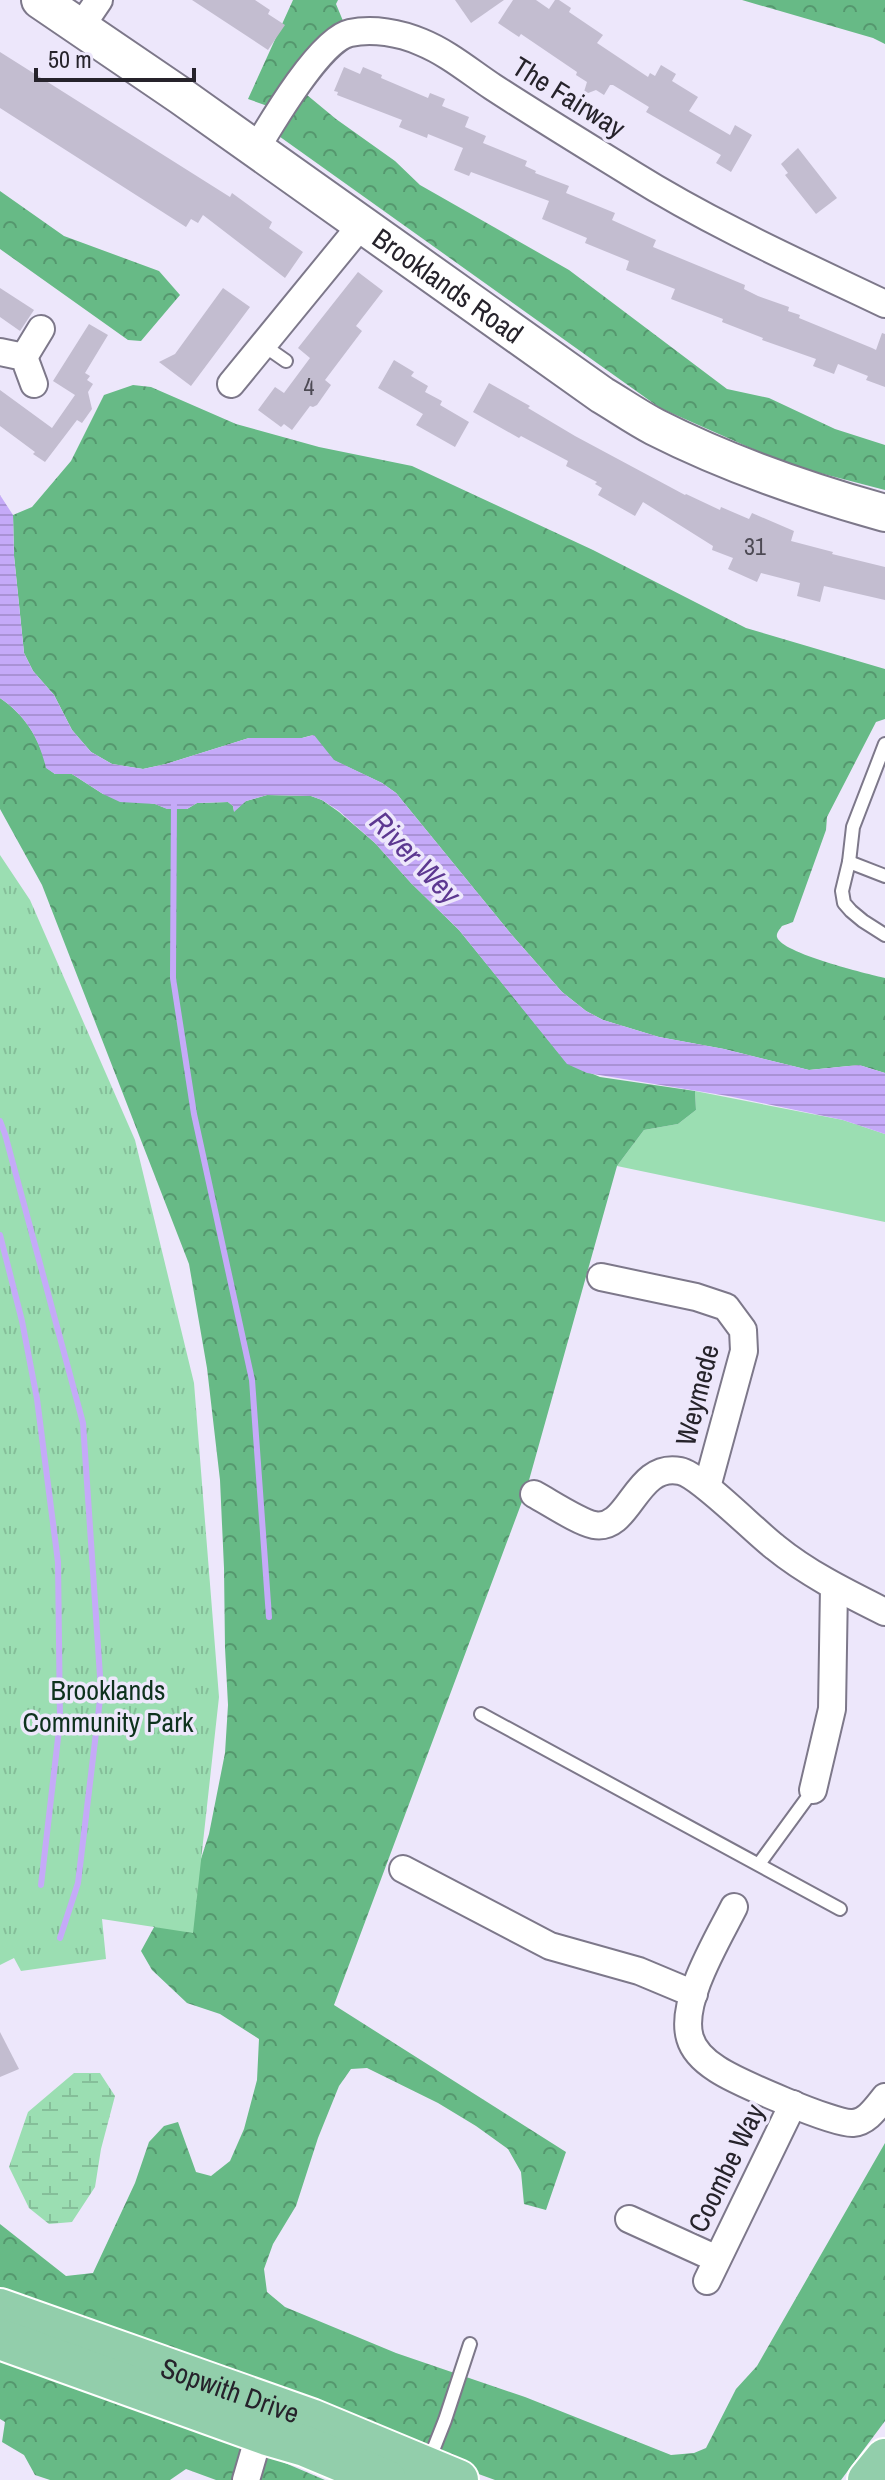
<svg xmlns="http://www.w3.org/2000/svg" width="885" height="2480" viewBox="0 0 885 2480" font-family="'Archivo Narrow',sans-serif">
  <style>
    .green { fill: #9bdeb2 }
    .forest { fill: url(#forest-crowns) }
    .wetland { fill: url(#wetland-marsh) }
    .park { fill: url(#park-tufts) }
    .water { fill: url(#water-rules) }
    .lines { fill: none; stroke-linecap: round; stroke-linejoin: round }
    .stream { stroke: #c5aaf8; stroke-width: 6 }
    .building { fill: #c3bdd0 }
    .lane-casing { stroke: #7d788a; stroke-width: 16 }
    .street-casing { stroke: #7d788a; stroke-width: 30 }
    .secondary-casing { stroke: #7d788a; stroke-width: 40 }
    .primary-casing { stroke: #fff; stroke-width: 44 }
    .lane { stroke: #fff; stroke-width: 12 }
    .street { stroke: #fff; stroke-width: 26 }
    .secondary { stroke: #fff; stroke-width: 36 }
    .primary { stroke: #92ceab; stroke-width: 40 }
    .labels { text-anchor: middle; stroke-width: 7; stroke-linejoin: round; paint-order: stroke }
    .number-label { font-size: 24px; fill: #4d4a54 }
    .street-label { font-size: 28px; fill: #26232b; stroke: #ede7fb }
    .park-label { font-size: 28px; fill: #0e321d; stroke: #ede7fb }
    .water-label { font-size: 30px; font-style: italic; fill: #5d3891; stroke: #ede7fb }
  </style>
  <defs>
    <pattern id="forest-crowns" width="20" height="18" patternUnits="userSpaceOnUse" patternTransform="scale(2)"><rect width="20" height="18" fill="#67ba86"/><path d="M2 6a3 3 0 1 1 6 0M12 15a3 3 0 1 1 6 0" fill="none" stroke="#55976e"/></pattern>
    <pattern id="wetland-marsh" width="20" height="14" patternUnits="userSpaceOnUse" patternTransform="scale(2)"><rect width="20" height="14" fill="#9bdeb2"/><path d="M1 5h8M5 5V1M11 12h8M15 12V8" fill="none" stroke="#85be99"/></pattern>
    <pattern id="park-tufts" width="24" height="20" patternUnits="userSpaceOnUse" patternTransform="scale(2)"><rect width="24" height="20" fill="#9bdeb2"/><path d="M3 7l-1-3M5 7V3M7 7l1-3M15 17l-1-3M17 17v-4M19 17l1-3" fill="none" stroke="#85be99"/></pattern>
    <pattern id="water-rules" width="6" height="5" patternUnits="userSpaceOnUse" patternTransform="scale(2)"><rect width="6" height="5" fill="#c5aaf8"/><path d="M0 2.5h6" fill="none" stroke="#a992d5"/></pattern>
  </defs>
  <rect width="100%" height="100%" fill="#ede7fb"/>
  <!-- green -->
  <path class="green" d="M695,1091L843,1120L885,1134V1222L617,1166L644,1130L678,1124L696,1110Z"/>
  <!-- forest -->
  <g class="forest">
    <path d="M293,0H338L336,4L348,33L279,110L248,99Z"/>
    <path d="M742,0H885V44L873,38Z"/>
    <path d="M307,95L336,119L395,161L420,185L569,270L727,389L769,398L835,429L885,445V490L789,465L660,408L276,134L284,117Z"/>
    <path d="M0,191L64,236L159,271L180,295L141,341L128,340L0,249Z"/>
    <path d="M133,385L151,387L236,424L319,447L412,466L593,550L746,628L885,669V719L876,722L827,817L826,830L793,922L782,926C780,929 776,933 777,937C781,953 868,974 885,978V1073L859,1065L809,1070L724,1049L659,1037L603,1020L586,1011L562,992L511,934L396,793L382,783L333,760L313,735L302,738H249L166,764L143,769L112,764L91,752L72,730L54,695L33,671L24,653L14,556L13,515L32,507L71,461L104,395Z"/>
    <path d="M0,698C26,716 39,738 47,768L55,774H72L103,794L155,804L168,809H187L197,803L228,802L233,806L234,811L246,801L267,795L311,796L322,800L339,812L375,843L411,883L459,930L567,1063L600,1077L695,1091L696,1110L678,1124L644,1130L617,1166L526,1491L334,2005L566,2152L546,2210L524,2204L521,2172L508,2149L476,2126L438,2103L367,2068L351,2069L339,2086L318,2138L296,2206L273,2244L264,2269L267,2292L285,2307L396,2353L525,2397L671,2455L694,2453L706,2448L736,2389L757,2366L885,2143V2421L841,2480H495L0,2300V2224L66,2276L93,2273L135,2183L149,2142L164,2126L178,2122L196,2172L211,2176L230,2161L244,2129L257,2080L259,2039L220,2014L187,2003L152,1970L141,1951L159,1918L190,1893L209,1834L225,1753L228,1705L225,1648L224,1568L220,1480L207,1368L189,1264L42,885L0,809Z"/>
    <path d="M0,2357L194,2424L325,2480H216L186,2469L170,2480H50L35,2475L24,2455L2,2442L5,2422L0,2419Z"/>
  </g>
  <!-- wetland -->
  <path class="wetland" d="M74,2073H100L115,2096L101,2149L95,2187L72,2222L49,2224L29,2208L9,2167L28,2112Z"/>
  <!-- park -->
  <path class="park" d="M0,855L30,900L135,1140L194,1383L219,1697L193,1933L102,1919L106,1959L21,1971L14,1958L0,1965Z"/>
  <!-- water -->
  <path class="water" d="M0,495L13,515L14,556L24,653L33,671L54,695L72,730L91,752L112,764L143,769L166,764L249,738H302L314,735L334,760L382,783L396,793L511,934L562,992L586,1011L603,1020L659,1037L724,1049L809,1070L859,1065L885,1073V1134L843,1120L728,1096L587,1073L567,1064L459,930L411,883L375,843L339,811L322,800L311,796L267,795L246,801L234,812L233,806L228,802L197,803L187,809H167L155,804L120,802L103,794L72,774H55L46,768C39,738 26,716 0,698Z"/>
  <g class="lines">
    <!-- stream -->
    <g class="stream">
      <path d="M174,801L173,978L194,1114L252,1380L269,1617"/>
      <path d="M0,1121L5,1134L83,1423L101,1691L78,1883L60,1938"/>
      <path d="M0,1235L22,1321L37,1399L58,1562L60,1721L41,1885"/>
    </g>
  </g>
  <!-- building -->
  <g class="building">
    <path d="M192,0H255L270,10L268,14L285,25L268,50Z"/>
    <path d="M455,0H504L471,23Z"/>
    <path d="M513,0H536L549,9L555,0H559L571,8L569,12L603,35L597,43L648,77L650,73L655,76L661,65L676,74L672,81L698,97L689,111L730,135L735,125L752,135L731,172L716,163L721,155L646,112L649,107L613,85H610L604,95L596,90L583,95L587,82L576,75L577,72L521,34L519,37L498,23Z"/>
    <path d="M0,52L230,197L232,193L272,222L269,228L303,252L285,278L203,215L198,223L191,219L186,227L0,108Z"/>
    <path d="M344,67L360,74L363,67L382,75L381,78L428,98L430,93L445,99L442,106L469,117L465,127L486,136L483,143L527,161L525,166L536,171L535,173L569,186L566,193L615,213L612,220L656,240L653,247L745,285L744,289L758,296L789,307L788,311L800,315L799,318L872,348L876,350L882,333L885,334V387L866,380L868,376L838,364L834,374L813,366L816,359L762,340L763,338L722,322L723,319L671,299L675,289L626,270L629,261L585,243L587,238L542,219L549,201L471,172L469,176L454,170L463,148L428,134L427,138L399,127L402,120L337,95L338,92L334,91Z"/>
    <path d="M798,148L837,198L816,214L785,175L788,173L781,164Z"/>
    <path d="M358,272L383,291L356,326L362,331L325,380L331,385L317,405L313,407L310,406L292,430L284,424L281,427L258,410L275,387L284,393L310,358L298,348Z"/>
    <path d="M0,288L34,310L20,331L0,317Z"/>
    <path d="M223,288L250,307L191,386L159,362L175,354Z"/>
    <path d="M89,324L108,335L85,373L90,376L87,380L93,384L88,392L92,409L82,423L77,420L45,462L33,454L35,452L0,426V390L52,428L75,395L53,381Z"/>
    <path d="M394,360L414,372L411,376L428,386L425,392L442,401L440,405L469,422L455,447L416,425L423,414L378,388Z"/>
    <path d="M489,383L530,406L528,408L575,436L685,495L686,494L720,510L721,507L749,519L752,513L794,531L791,541L833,552L832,554L885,567V600L824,586L820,602L797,596L800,583L761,573L757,582L728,569L733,558L712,550L713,546L643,502L635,516L598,495L602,488L595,484L597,482L566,466L568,461L521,436L519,438L473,412Z"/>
    <path d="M0,2032L19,2069L0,2077Z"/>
  </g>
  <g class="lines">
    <!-- lane casing -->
    <g class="lane-casing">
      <g id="lane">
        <path d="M263,345L286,361"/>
        <path d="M885,744L853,827L849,862L842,891L844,903L851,911L863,921L885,935"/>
        <path d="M849,862L885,876"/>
        <path d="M481,1714L840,1909"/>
        <path d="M759,1864L813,1790"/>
        <path d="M428,2463L445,2420L470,2344"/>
      </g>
    </g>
    <!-- street casing -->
    <g class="street-casing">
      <g id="street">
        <path d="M80,28L99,0"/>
        <path d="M256,149C272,122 321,39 350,33C373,28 400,33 421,42C448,53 469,71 493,87C539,117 585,145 632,174C712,224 799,263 885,304"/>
        <path d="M0,352L24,357L34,384"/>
        <path d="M24,357L41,329"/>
        <path d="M231,384L362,224"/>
        <path d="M601,1277L696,1297L726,1307L743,1330L744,1351L707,1487"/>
        <path d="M534,1494C549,1502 579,1522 594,1525C630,1532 635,1462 680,1471C700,1475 755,1532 775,1547C808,1574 847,1593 885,1612"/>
        <path d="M813,1790L832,1709L834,1587"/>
        <path d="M403,1869L550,1946L639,1971L694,1994"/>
        <path d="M734,1907C718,1939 679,2002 690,2038C694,2052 706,2062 717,2069C735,2081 835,2125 853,2123C867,2122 876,2108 885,2097"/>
        <path d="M629,2219L717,2259"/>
        <path d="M707,2281L793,2104"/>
        <path d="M246,2480L260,2432"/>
      </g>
    </g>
    <!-- secondary casing -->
    <g class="secondary-casing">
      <g id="secondary">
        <path id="s1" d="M40,0L181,96L602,395C619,405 636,417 655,427C728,464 806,491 885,513"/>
      </g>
    </g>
    <!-- primary casing -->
    <g class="primary-casing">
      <g id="primary">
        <path id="s2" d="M0,2309L311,2419L458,2480"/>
        <path d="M0,2339L267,2435L305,2446L386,2480"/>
        <path d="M868,2480L885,2459"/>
      </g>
    </g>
    <!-- lane -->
    <use href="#lane" class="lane"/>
    <!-- street -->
    <use href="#street" class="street"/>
    <!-- secondary -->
    <use href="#secondary" class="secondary"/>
    <!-- primary -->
    <use href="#primary" class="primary"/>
  </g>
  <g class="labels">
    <!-- number labels -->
    <g class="number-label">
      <text x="309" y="395">4</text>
      <text x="755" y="555">31</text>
    </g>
    <!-- street labels -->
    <g class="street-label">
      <text transform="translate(569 97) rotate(32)" y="10">The Fairway</text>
      <text dy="10" stroke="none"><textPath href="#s1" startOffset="498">Brooklands Road</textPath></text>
      <text transform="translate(697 1395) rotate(-76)" y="10">Weymede</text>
      <text transform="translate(726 2168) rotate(-64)" y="10">Coombe Way</text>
      <text dy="10" stroke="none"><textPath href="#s2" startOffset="244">Sopwith Drive</textPath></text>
    </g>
    <!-- park labels -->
    <g class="park-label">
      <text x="108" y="1700">Brooklands<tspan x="108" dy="32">Community Park</tspan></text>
    </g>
    <!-- water labels -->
    <g class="water-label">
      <text transform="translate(415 858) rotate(46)" y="10">River Wey</text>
    </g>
  </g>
  <!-- scale -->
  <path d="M36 68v12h158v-12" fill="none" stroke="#26232b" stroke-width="4"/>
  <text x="48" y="68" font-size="24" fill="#26232b" stroke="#ede7fb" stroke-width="6" paint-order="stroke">50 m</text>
</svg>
